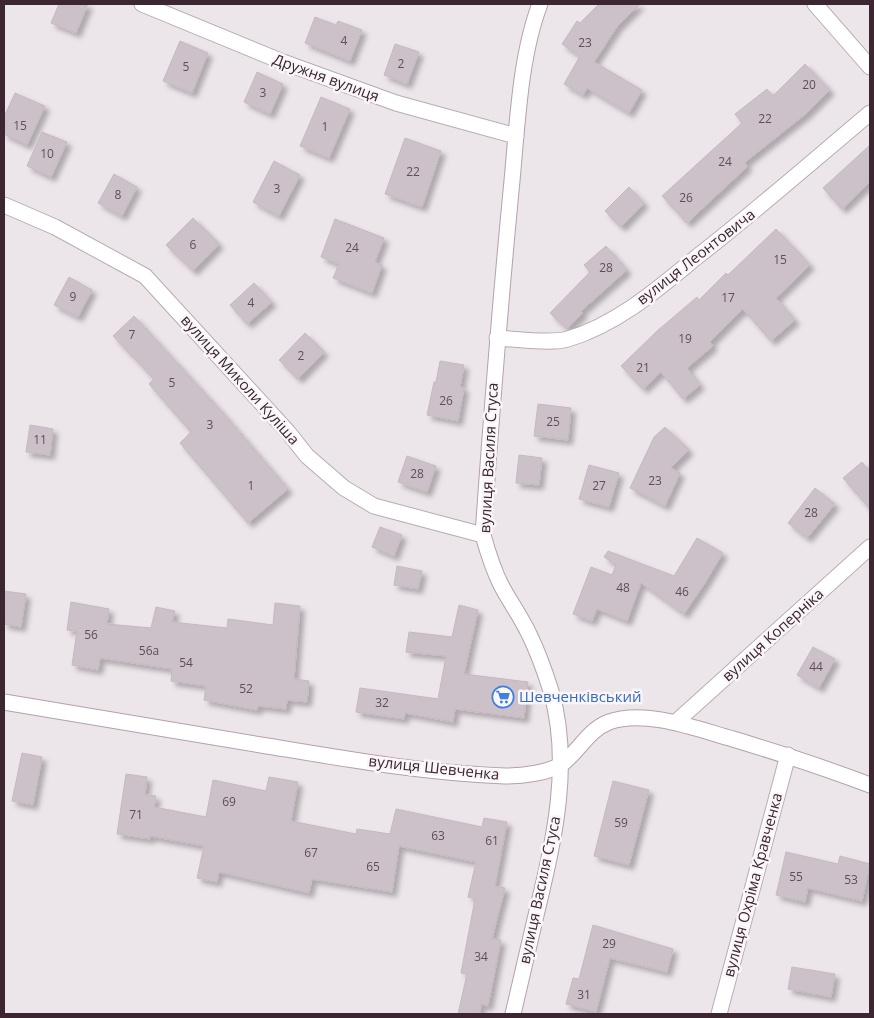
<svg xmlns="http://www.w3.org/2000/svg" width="874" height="1018" viewBox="0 0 874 1018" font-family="'Open Sans',sans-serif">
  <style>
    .building { fill: #cdc1c9; stroke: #c5b8c1; filter: url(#shadow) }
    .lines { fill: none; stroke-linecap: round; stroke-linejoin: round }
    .street-casing { stroke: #b7acb3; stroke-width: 17 }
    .secondary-casing { stroke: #b4a1ad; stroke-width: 17 }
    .street { stroke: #fff; stroke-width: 15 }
    .secondary { stroke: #fff; stroke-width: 15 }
    .labels { text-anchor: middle; stroke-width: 5; stroke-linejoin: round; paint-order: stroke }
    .number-label { font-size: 12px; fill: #604d58 }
    .street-label { font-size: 15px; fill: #3c2632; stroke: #f9f5f8 }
    .shop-label { font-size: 15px; fill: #366cbe; stroke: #f9f5f8; text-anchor: start }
  </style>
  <defs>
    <filter id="shadow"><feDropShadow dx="4.5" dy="4.5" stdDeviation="2.5" flood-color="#0004"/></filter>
  </defs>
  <rect width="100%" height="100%" fill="#ece5ea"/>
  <!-- building -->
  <g class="building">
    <path d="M59,4H88L76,33L51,23Z"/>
    <path d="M599,4H640L617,27L594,62L642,90L629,113L587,88L583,95L564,84L580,56L562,44L577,21L580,23Z"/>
    <path d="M315,17L336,25L338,21L362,30L350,61L305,43Z"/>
    <path d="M180,41L208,53L192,93L163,81Z"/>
    <path d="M395,44L419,52L407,84L384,75Z"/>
    <path d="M805,64L830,90L807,113L744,163L748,166L687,223L662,196L742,123L735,114L767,89L773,96Z"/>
    <path d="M257,72L283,84L270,114L244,102Z"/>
    <path d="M15,93L45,106L27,145L4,134V117Z"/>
    <path d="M321,97L350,109L329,158L300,146Z"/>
    <path d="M42,132L67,142L51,177L27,166Z"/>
    <path d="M405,138L441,151L422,207L385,194Z"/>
    <path d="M870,145V182L842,209L823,188Z"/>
    <path d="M274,161L300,175L279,216L253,202Z"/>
    <path d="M114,174L137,187L122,216L98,203Z"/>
    <path d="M629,187L644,203L621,227L605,211Z"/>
    <path d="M193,218L219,244L193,271L166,245Z"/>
    <path d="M335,219L384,238L375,262L382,265L372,293L333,278L339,264L321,257Z"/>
    <path d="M776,229L810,265L776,298L795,320L771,341L743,309L710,342L713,346L687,368L700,385L683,399L661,372L643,389L621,366L657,331L697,297L699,300L726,273L728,275Z"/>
    <path d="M606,246L627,270L581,311L583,313L567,329L550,313L590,272L584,265Z"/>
    <path d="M69,277L92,290L78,317L54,305Z"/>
    <path d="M254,283L272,302L247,324L230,305Z"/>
    <path d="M134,316L222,412L288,489L248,523L180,443L191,432L149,384L154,379L113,336Z"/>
    <path d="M305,333L324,352L298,379L279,360Z"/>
    <path d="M440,361L464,365L460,387L464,388L458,421L427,415L434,382H436Z"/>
    <path d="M538,404L571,408L568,440L534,436Z"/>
    <path d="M30,425L53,429L50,455L26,452Z"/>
    <path d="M665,427L689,450L671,468L680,473L665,506L630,488L654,437Z"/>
    <path d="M519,455L542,458L539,485L516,483Z"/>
    <path d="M407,456L436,466L427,492L398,482Z"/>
    <path d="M862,462L870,472V509L843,478Z"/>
    <path d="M589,465L619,473L609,507L579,499Z"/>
    <path d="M815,488L835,504L807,538L788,523Z"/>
    <path d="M380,527L402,535L394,556L372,547Z"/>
    <path d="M697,538L723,553L705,583L684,614L641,583L627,621L597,609L592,621L573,614L591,567L612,575L616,565L604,557L608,551L674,576Z"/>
    <path d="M397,566L422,571L418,589L394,585Z"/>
    <path d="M4,591L26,594L21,627L4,624Z"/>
    <path d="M71,602L109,609L107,624L151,628L156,607L175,611L172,622L227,628L228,619L273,625L275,603L300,606L294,679L309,681L307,702L287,700L286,709L258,706L257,710L204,700L206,686L171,681L172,669L100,658L98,670L72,665L77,631L67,630Z"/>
    <path d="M459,605L478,610L464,674L528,682L524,718L455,709L453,722L405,713L404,719L356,712L360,688L438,699L446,656L406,652L409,632L452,637Z"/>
    <path d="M813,647L835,659L819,688L797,675Z"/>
    <path d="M22,753L42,757L33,805L12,801Z"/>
    <path d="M126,774L147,777L145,795L156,796L154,807L206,817L213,780L266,791L269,777L298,782L291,821L356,834L357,829L390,834L396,809L482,827L484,818L507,822L495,886L505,888L492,939L501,940L488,1006L481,1004L480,1014H458L467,974L461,973L475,899L468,897L476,862L399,846L392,892L312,879L309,893L219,872L217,882L197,878L204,846L150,836V839L117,834Z"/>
    <path d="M613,781L649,790L629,865L594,856Z"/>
    <path d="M786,852L838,864L840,856L870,864L862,901L808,888L805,902L776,895Z"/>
    <path d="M593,925L673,949L667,972L610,958L596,1012L566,1004L573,978L579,979Z"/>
    <path d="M792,967L835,974L831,997L788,989Z"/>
  </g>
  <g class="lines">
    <!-- street casing -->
    <g class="street-casing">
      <g id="street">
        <path d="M142,4L283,62L396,103L516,136"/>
        <path d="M815,4L870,67"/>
        <path d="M4,205L55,227L145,276L288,432L307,456L344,488L374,506L483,535"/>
        <path d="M497,338C515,339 552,344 568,339C618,324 659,288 698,256C757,210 813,161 870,113"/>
        <path d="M676,722L870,547"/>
        <path d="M719,1014L788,755"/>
      </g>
    </g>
    <!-- secondary casing -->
    <g class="secondary-casing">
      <g id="secondary">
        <path d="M4,702C92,717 179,731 267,746C346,759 425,773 505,776C521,776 549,773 562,764C579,751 588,730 609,722C645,709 697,729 733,739C779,753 825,768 870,785"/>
        <path d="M513,1014C521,980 529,945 537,911C554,840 572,764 551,691C545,672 538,652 529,634C521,617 510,602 501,585C493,569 488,553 483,535C491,420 500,306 511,191C517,133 519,58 540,4"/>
      </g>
    </g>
    <!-- street -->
    <use href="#street" class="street"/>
    <!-- secondary -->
    <use href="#secondary" class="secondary"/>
  </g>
  <!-- icons -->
  <defs>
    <g id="supermarket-ring" transform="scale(1.125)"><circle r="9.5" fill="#f9f5f8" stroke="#3f7fe0" stroke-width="1.5"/><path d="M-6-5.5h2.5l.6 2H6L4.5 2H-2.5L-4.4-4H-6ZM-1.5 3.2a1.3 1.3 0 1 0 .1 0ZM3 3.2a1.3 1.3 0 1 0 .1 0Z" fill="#3f7fe0"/></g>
  </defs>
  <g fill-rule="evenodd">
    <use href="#supermarket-ring" x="503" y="697"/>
  </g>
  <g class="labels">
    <!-- number labels -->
    <g class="number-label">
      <text x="344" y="45">4</text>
      <text x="585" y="47">23</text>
      <text x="401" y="68">2</text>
      <text x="186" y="71">5</text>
      <text x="809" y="89">20</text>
      <text x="263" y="97">3</text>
      <text x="765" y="123">22</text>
      <text x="20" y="130">15</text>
      <text x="325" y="131">1</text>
      <text x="47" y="158">10</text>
      <text x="725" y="166">24</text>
      <text x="413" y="176">22</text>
      <text x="277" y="193">3</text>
      <text x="118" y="199">8</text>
      <text x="686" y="202">26</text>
      <text x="193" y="249">6</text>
      <text x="352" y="252">24</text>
      <text x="780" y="264">15</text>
      <text x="606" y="272">28</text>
      <text x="73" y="301">9</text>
      <text x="728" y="302">17</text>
      <text x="251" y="307">4</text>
      <text x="132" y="339">7</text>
      <text x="685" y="343">19</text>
      <text x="301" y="360">2</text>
      <text x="643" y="372">21</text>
      <text x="172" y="387">5</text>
      <text x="446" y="405">26</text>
      <text x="553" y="426">25</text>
      <text x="210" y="429">3</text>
      <text x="40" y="444">11</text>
      <text x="417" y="478">28</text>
      <text x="655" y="485">23</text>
      <text x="251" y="490">1</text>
      <text x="599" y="490">27</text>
      <text x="811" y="517">28</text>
      <text x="623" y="592">48</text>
      <text x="682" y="596">46</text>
      <text x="91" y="639">56</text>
      <text x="149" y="655">56а</text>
      <text x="186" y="667">54</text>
      <text x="816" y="671">44</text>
      <text x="246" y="693">52</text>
      <text x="382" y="707">32</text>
      <text x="229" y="806">69</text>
      <text x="136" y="819">71</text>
      <text x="621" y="827">59</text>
      <text x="438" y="840">63</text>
      <text x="492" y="845">61</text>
      <text x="311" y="857">67</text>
      <text x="373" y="871">65</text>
      <text x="796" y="881">55</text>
      <text x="851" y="884">53</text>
      <text x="609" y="948">29</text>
      <text x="481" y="961">34</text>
      <text x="584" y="999">31</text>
    </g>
    <!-- street labels -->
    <g class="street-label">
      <text transform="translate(326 78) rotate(20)" y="5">Дружня вулиця</text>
      <text transform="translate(696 257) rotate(-38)" y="5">вулиця Леонтовича</text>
      <text transform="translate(240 380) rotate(48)" y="5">вулиця Миколи Куліша</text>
      <text transform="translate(489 458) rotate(-87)" y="5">вулиця Василя Стуса</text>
      <text transform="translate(773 635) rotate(-42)" y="5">вулиця Коперніка</text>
      <text transform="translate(434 768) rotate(6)" y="5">вулиця Шевченка</text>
      <text transform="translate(753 885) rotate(-75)" y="5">вулиця Охріма Кравченка</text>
      <text transform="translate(540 890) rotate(-78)" y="5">вулиця Василя Стуса</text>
    </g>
    <!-- shop labels -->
    <g class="shop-label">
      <text x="519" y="702">Шевченківський</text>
    </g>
  </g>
  <!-- border -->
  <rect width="874" height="1018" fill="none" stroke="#3c2632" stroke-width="10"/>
</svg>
